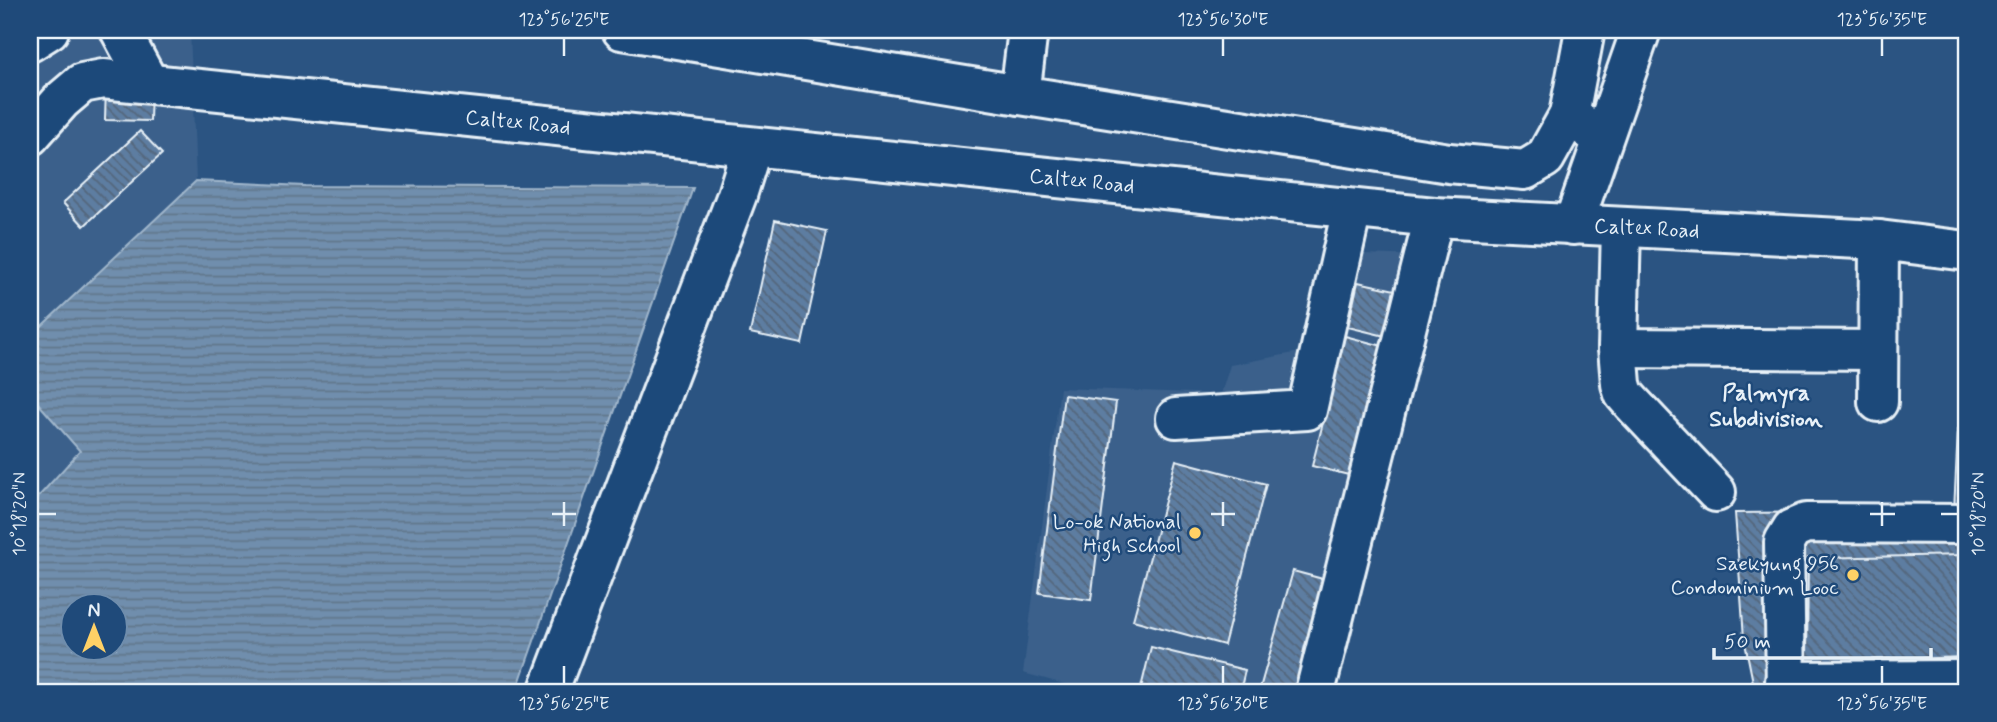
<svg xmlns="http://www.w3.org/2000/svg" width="1997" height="722" viewBox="0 0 1997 722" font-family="Mynerve,sans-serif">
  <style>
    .built { fill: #3a608b }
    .water { fill: url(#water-rules); stroke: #a0b6cb; stroke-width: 2; fill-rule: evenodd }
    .building { fill: url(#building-back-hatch); stroke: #e8f1f8; stroke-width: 2 }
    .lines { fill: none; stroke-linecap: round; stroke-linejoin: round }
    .minor-casing { stroke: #e8f1f8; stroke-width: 44 }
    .minor { stroke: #1f4a7a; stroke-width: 38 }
    .ticks { fill: none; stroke: #e8f1f8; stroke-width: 2.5 }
    .poi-dot { fill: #ffd166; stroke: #1f4a7a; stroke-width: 2.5 }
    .labels { text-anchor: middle; stroke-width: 5; stroke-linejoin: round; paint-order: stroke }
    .street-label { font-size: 21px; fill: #e8f1f8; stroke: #1f4a7a }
    .poi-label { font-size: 21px; fill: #e8f1f8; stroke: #1f4a7a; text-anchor: end }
    .neighbourhood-label { font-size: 23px; font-weight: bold; fill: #e8f1f8; stroke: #1f4a7a }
    .neatline { fill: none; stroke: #e8f1f8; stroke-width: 2.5 }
    .ticks-label { font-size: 18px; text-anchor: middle; fill: #e8f1f8 }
  </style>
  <defs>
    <pattern id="water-rules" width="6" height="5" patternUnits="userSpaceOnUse" patternTransform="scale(1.75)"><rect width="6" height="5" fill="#708ead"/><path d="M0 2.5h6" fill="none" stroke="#61768a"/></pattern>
    <pattern id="building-back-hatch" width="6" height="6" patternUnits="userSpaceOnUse" patternTransform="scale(1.75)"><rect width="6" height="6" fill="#5d7da1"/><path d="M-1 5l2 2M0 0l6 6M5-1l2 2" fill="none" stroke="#53657a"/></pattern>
  </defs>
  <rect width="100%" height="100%" fill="#2b5482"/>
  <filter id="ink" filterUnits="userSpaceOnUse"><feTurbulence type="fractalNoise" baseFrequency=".0143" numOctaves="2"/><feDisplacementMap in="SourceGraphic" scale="14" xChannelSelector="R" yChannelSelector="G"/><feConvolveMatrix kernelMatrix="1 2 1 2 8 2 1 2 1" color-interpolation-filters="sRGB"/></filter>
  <g filter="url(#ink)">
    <!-- built -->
    <g class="built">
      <path d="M30,30H190L196,181L30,337Z"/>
      <path d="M1334,253L1422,256L1308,692H1094L1023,673L1060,388L1221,394L1230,365L1310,350Z"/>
      <path d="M30,394L80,451L30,506Z"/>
    </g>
    <!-- water -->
    <path class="water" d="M196,181L305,186L693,188L516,692H30V506L80,451L30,394V337ZM74,606H116V648H74Z"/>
    <!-- building -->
    <g class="building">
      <path d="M106,86L151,87L150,121L105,120Z"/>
      <path d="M140,131L162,154L84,226L63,203Z"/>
      <path d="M775,220L827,231L802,344L750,333Z"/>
      <path d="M1358,282L1395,290L1385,336L1348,327Z"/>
      <path d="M1345,336L1394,349L1361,478L1312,466Z"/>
      <path d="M1064,395L1116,402L1091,600L1039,593Z"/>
      <path d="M1958,429H1967V692H1755L1744,638L1735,513L1954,511Z"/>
      <path d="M1176,460L1266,484L1224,645L1133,620Z"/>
      <path d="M1967,555V657L1807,662L1808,558Z"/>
      <path d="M1293,571L1334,582L1303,692H1259Z"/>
      <path d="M1151,647L1245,670L1240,692H1140Z"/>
    </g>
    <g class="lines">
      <!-- minor casing -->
      <g class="minor-casing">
        <g id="minor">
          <path d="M120,30L148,82"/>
          <path d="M622,30L1020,95"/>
          <path d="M1028,30L1020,95L1449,163L1525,170L1545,158L1569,115"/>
          <path d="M1585,30L1569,115L1590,130"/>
          <path d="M30,42L49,30"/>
          <path id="s1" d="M30,136L62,100L82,83L103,79L1434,217L1879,240L1967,251"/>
          <path d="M1573,225L1641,30"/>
          <path d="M1621,227L1618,348L1621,384L1624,394L1632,403L1716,492"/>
          <path d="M1618,348L1878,350"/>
          <path d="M1878,402L1879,240"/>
          <path d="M1176,418L1307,410L1352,209"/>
          <path d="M1785,681L1967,680"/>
          <path d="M548,692L737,195L752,147"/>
          <path d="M1315,692L1434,217"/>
          <path d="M1786,692L1784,542L1792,529L1806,523L1967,524"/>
        </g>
      </g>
      <!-- minor -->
      <use href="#minor" class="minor"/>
    </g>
  </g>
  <!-- ticks -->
  <path class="ticks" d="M564,38V56M1223,38V56M1882,38V56M564,502V526M1223,502V526M1882,502V526M38,514H56M552,514H576M1211,514H1235M1870,514H1895M1941,514H1958M564,666V684M1223,666V684M1882,666V684"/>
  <!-- markers -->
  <g class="poi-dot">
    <circle cx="1195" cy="533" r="7"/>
    <circle cx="1853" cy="575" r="7"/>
  </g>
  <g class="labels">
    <!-- street labels -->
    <g class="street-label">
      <text dy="7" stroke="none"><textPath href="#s1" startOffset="513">Caltex Road</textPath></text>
      <text dy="7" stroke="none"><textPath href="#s1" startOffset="1080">Caltex Road</textPath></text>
      <text dy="7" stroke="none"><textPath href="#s1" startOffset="1647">Caltex Road</textPath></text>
    </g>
    <!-- poi labels -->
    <g class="poi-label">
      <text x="1181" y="528">Lo-ok National<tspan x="1181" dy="24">High School</tspan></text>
      <text x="1839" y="570">Saekyung 956<tspan x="1839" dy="24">Condominium Looc</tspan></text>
    </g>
    <!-- neighbourhood labels -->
    <g class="neighbourhood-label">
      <text x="1766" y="400">Palmyra<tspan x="1766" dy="26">Subdivision</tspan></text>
    </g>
  </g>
  <!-- margin -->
  <rect width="1997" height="722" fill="none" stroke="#1f4a7a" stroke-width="77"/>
  <!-- north arrow -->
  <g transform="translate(94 627)"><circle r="33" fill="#1f4a7a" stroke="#6f8dac" stroke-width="2"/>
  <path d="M0-5L12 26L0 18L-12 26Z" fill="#ffd166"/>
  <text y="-10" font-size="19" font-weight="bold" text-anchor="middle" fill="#e8f1f8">N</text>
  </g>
  <!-- scale -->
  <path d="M1714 648v10h217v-10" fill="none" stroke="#e8f1f8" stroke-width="3.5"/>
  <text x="1724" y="648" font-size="21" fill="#e8f1f8" stroke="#1f4a7a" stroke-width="5" paint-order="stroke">50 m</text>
  <rect x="38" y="38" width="1920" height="646" class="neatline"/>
  <g class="ticks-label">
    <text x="564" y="25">123°56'25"E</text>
    <text x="1223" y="25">123°56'30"E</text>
    <text x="1882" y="25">123°56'35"E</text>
    <text transform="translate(19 514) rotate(-90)" y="6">10°18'20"N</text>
    <text transform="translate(1978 514) rotate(-90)" y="6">10°18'20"N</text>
    <text x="564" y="709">123°56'25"E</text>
    <text x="1223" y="709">123°56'30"E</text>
    <text x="1882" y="709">123°56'35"E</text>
  </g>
</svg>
